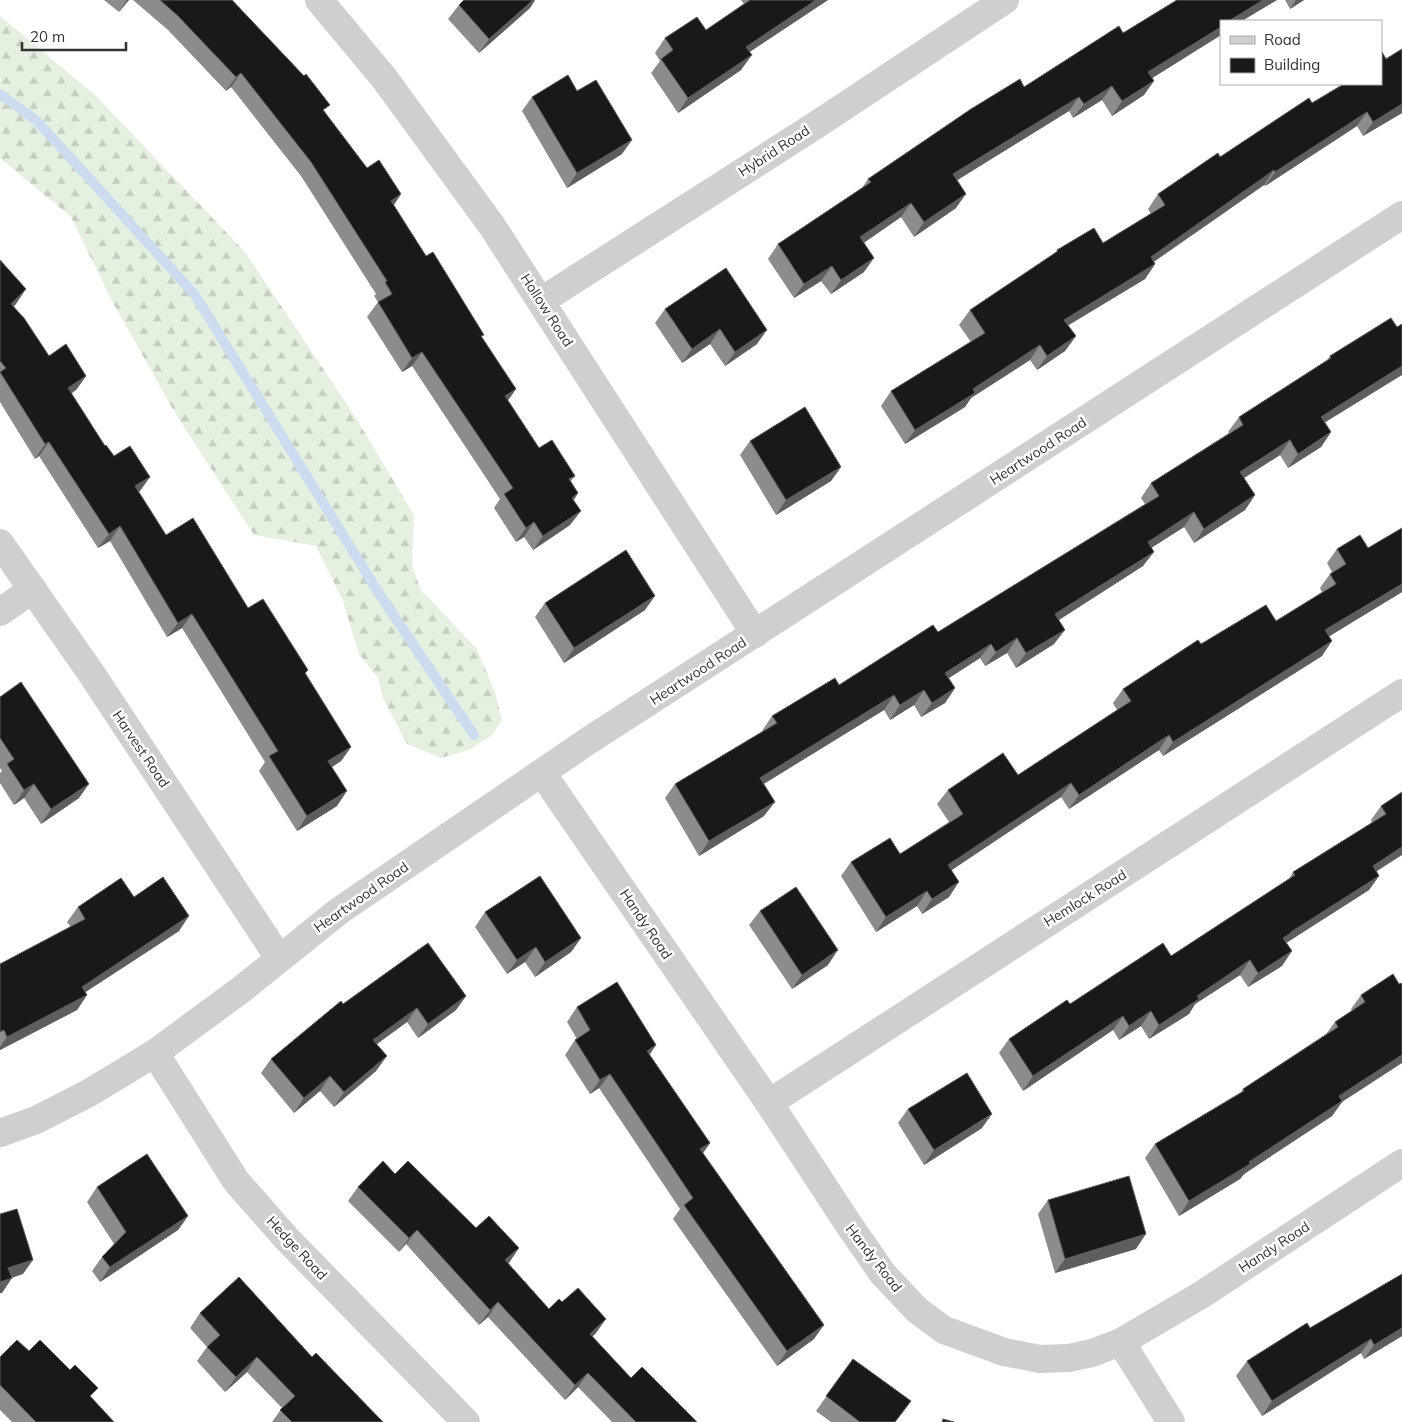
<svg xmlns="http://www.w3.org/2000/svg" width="1402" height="1422" viewBox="0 0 1402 1422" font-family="Mulish,sans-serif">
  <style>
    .forest { fill: url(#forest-firs) }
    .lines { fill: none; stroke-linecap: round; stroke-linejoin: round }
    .stream { stroke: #cbdbf0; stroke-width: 10 }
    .minor { stroke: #cfcfcf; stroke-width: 28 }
    .wall { fill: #8c8c8c }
    .shaded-wall { fill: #5e5e5e }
    .building { fill: #191919; stroke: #5e5e5e }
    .labels { text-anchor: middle; stroke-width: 5; stroke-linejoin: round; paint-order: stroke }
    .street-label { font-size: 14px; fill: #323232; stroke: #fff }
  </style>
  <defs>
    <pattern id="forest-firs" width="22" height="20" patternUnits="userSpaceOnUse" patternTransform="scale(1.25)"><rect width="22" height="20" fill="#e5f0e0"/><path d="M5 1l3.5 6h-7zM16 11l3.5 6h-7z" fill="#c5cec1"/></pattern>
  </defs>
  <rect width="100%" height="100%" fill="#fff"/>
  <!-- forest -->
  <path class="forest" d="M0,16L95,95L245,252L356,418L414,515L412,566L421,590L477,649L495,692L502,720L491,736L469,750L441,758L407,744L383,698L378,678L359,654L343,601L316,546L254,535L175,413L111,299L71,217L0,158Z"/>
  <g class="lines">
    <!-- stream -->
    <path class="stream" d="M0,94L37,121L195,295L380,595L474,735"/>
    <!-- minor -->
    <g class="minor">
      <path d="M319,0L384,78L492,226L755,634"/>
      <path d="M541,301L816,125L1005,0"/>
      <path d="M0,543L91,673L279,958"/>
      <path d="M0,612L33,589"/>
      <path d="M542,773L769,1103L849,1225L883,1274L917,1310L944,1330L1004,1352L1040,1359L1069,1358L1092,1353L1121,1342L1201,1295L1402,1163"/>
      <path d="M155,1053L236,1181L287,1239L466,1422"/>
      <path d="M769,1103C979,965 1192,831 1402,693"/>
      <path d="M0,1133L36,1120L89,1093L155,1053L242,989L339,911L588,741L1402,215"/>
      <path d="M1121,1342L1171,1422"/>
    </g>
  </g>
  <!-- wall -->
  <g class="wall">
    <path d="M104,0H129L119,12Z"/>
    <path d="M133,0H232L325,112L367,168L401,194L394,205L426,256L482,337L516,389L508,400L539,448L575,476L571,481L578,493L574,500L570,525L533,550L524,537L516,542L494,508L500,499L412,366L402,372L367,317L378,302L374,296L376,294L301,176L231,87L226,91L168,30Z"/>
    <path d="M464,0H535L530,8L479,53L448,19L459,5Z"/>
    <path d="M741,0H828L749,52L741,70L678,113L651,73L660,61L655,53L665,38L706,30L744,4Z"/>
    <path d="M1177,0H1277L1264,7L1221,21V35L1152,78L1144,95L1112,116L1102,100L1073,118L1069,111L957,180L956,208L914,237L901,217L864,243V272L831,294L821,281L794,298L768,259L778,244L862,188L868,179L1024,87L1123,33Z"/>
    <path d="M1285,0H1304L1290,9Z"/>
    <path d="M1402,49V113L1363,136L1357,126L1265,186L1264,185L1154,262L1155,264L1145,279L1068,325L1076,336L1065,351L1037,370L1030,360L971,398L965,407L905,444L881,406L891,391L971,342L959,325L970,310L1055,253L1057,250L1103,243L1151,214L1148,209L1158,194Z"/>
    <path d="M577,91L622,154L567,188L522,111L532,97Z"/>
    <path d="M0,260L16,304L13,306L49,356L86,376L76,390L71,394L105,446L140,491L138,492L166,535L248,608L306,674L351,747L341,761L332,767L337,806L297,831L259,771L265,762L182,628L167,637L110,541L98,548L39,456L35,459L0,402Z"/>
    <path d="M726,268L757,344L725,366L710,344L682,363L655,323L665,309Z"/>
    <path d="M1391,318L1325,422L1331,432L1321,447L1288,468L1280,455L1244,478L1255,495L1245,510L1194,543L1184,527L1151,548L1143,566L1058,620L1054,644L1016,668L1007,653L985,666L980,658L949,678L955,688L945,703L921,717L914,705L890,720L884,710L764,784V816L699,856L665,798L675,784L763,731H762L772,716L839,685L938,632L1145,504L1141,498L1151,483L1229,433L1228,432L1239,417L1327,360L1330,356Z"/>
    <path d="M750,441L841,467L831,481L776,515L740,455Z"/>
    <path d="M1402,528V592L1329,636L1322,656L1163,756L1159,750L1069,809L1061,797L952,870L949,897L922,914L917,906L876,932L841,876L851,862L900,854L949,822L937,804L948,790L1018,775L1117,710L1113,703L1123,689L1201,644L1276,621L1322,592L1320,588L1330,574L1332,572L1327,563L1337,549L1368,548Z"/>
    <path d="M545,603L645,610L564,663L535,617Z"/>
    <path d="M0,697L79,798L41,824L24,798L14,805L0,783V773L2,771L0,768Z"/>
    <path d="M1402,792L1377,871L1379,876L1369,890L1286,943L1282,966L1248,987L1240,975L1195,1004L1189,1014L1149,1039L1141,1026L1119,1040L1113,1030L1023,1091L999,1053L1009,1039L1070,1004L1171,956L1289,879L1293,872L1372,823L1371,820L1381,806Z"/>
    <path d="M134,897L179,931L85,992L87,995L77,1010L0,1050V964L71,927L67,922L78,907Z"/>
    <path d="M760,911L828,965L792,989L749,925Z"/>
    <path d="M485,912L581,938L571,952L535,977L525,962L507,974L475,927Z"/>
    <path d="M1393,974L1342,1102L1332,1116L1244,1174L1240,1179L1179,1216L1145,1158L1155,1144L1241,1092L1243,1089L1326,1034L1335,1022L1352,1011L1351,1009L1361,995Z"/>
    <path d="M466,996L456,1010L418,1038L407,1022L377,1044L376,1071L334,1107L320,1091L294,1113L261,1073L271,1059L343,1004Z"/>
    <path d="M577,1007L656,1045L649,1054L710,1143L703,1153L814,1339L777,1366L673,1219L680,1209L599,1088L590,1094L565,1055L575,1040L577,1039L567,1022Z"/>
    <path d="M908,1109L982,1128L924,1165L898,1123Z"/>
    <path d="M395,1174L508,1263L549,1309L562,1302L596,1333L592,1337L631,1378L697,1422H612L578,1387L565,1400L488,1317L479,1325L406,1244L399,1252L348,1201L358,1187Z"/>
    <path d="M97,1187L188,1216L178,1230L100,1282L92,1271L102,1257L114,1244L87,1202Z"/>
    <path d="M1048,1200L1136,1249L1055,1273L1038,1214Z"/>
    <path d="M1402,1274V1336L1364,1359L1361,1353L1262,1416L1236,1376L1247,1361L1310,1328Z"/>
    <path d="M200,1313L312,1357L383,1422H272L282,1408L247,1372L225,1392L197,1361L207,1347L190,1328Z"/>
    <path d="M0,1357L91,1398L114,1422H12L0,1410Z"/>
    <path d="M853,1359L896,1422H831L816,1411Z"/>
  </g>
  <!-- shaded-wall -->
  <g class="shaded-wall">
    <path d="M127,0H129L119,12Z"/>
    <path d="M533,0H535L530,8L479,53L489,39Z"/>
    <path d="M816,0H828L736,61L746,47Z"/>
    <path d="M1263,0H1277L1242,21H1229Z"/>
    <path d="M1296,0H1304L1290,9Z"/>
    <path d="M1221,27V35L1138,87L1148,72Z"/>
    <path d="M752,55L741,70L678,113L688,98Z"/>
    <path d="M241,73L231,87L226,91L236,77Z"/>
    <path d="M1154,81L1144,95L1112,116L1122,101Z"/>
    <path d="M1112,86L1102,100L1073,118L1084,104Z"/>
    <path d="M1079,97L1069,111L943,189L953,174Z"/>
    <path d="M1402,104V113L1363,136L1373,122Z"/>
    <path d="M1367,112L1357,126L1265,186L1275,172Z"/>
    <path d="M632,140L622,154L567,188L577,173Z"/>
    <path d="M1274,170L1264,185L1140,271L1151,257Z"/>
    <path d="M401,194L391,209V201Z"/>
    <path d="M966,194L956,208L914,237L924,222Z"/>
    <path d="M911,203L901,217L850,252L860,237Z"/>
    <path d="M874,258L864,272L831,294L841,280Z"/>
    <path d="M1155,264L1145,279L1054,334L1064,320Z"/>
    <path d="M832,266L821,281L794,298L804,284Z"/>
    <path d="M26,289L16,304L1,318L11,304Z"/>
    <path d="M720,329L710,344L682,363L692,349Z"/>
    <path d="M767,330L757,344L725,366L735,352Z"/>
    <path d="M1076,336L1065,351L1037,370L1047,356Z"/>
    <path d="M1040,345L1030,360L971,398L965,407L905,444L915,430L973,389Z"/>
    <path d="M422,352L412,366L402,372L412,358Z"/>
    <path d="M1402,366V375L1311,431L1321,417Z"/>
    <path d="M86,376L76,390L57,402L68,388Z"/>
    <path d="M516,389L506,403L505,396Z"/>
    <path d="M1331,432L1321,447L1288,468L1298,454Z"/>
    <path d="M1290,440L1280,455L1230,487L1240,472Z"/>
    <path d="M49,442L39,456L35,459L45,444Z"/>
    <path d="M841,467L831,481L776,515L786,500Z"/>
    <path d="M150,477L140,491L125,501L135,486Z"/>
    <path d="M578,493L568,508L572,498Z"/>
    <path d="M1255,495L1245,510L1194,543L1204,529Z"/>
    <path d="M581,511L570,525L533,550L543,536Z"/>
    <path d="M1194,512L1184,527L1137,557L1148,542Z"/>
    <path d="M534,522L524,537L516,542L526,528Z"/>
    <path d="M120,526L110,541L98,548L109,534Z"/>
    <path d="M1154,552L1143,566L1045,629L1055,614Z"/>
    <path d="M1402,584V592L1315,645L1325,630Z"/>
    <path d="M655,596L645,610L564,663L574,648Z"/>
    <path d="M192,614L182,628L167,637L178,623Z"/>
    <path d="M1065,630L1054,644L1016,668L1026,653Z"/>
    <path d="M1017,638L1007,653L985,666L996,652Z"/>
    <path d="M1332,641L1322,656L1163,756L1173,742Z"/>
    <path d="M991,644L980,658L935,687L945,673Z"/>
    <path d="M955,688L945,703L921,717L932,703Z"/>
    <path d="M924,690L914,705L890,720L900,705Z"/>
    <path d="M894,695L884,710L750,792L760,778Z"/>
    <path d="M1169,735L1159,750L1069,809L1079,795Z"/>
    <path d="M351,747L341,761L318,776L328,761Z"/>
    <path d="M1071,783L1061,797L938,879L948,865Z"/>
    <path d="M34,784L24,798L14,805L24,790Z"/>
    <path d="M89,784L79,798L41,824L51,809Z"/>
    <path d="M347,791L337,806L297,831L307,816Z"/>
    <path d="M775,802L764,816L699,856L709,841Z"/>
    <path d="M1402,847V855L1363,880L1373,866Z"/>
    <path d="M1379,876L1369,890L1283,945V938L1291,932Z"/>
    <path d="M959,882L949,897L922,914L932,899Z"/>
    <path d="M927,891L917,906L876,932L886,917Z"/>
    <path d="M189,916L179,931L72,1001L82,987Z"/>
    <path d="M581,938L571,952L535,977L545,962Z"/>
    <path d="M536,947L525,962L507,974L517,960Z"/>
    <path d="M838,950L828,965L792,989L802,975Z"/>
    <path d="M1292,951L1282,966L1248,987L1258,973Z"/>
    <path d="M1250,960L1240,975L1195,1004L1189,1014L1149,1039L1159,1025L1197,996Z"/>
    <path d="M87,995L77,1010L0,1050V1047L7,1037Z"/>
    <path d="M466,996L456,1010L418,1038L428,1024Z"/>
    <path d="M417,1008L407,1022L363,1054L373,1040Z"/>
    <path d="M1151,1011L1141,1026L1119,1040L1129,1026Z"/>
    <path d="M1123,1016L1113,1030L1023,1091L1033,1076Z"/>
    <path d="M656,1045L646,1060L647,1051Z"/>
    <path d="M1402,1055V1063L1342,1102L1332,1116L1244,1174L1240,1179L1179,1216L1189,1201L1249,1162L1339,1096Z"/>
    <path d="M387,1056L376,1071L334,1107L344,1092Z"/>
    <path d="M610,1074L599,1088L590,1094L600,1080Z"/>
    <path d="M330,1076L320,1091L294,1113L304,1098Z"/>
    <path d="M992,1114L982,1128L924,1165L934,1150Z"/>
    <path d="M710,1143L700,1157V1149Z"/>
    <path d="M188,1216L178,1230L100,1282L110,1267Z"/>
    <path d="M417,1230L406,1244L399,1252L409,1238Z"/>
    <path d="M1146,1234L1136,1249L1055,1273L1065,1259Z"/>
    <path d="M519,1248L509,1263L495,1275L505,1260Z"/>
    <path d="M33,1260L23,1274L0,1282L8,1268Z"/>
    <path d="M12,1278L2,1293H0V1282Z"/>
    <path d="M498,1302L488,1317L479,1325L490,1310Z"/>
    <path d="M606,1319L596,1333L580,1348L590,1334Z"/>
    <path d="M824,1325L814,1339L777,1366L787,1351Z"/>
    <path d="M1402,1328V1336L1364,1359L1374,1345Z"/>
    <path d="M1371,1339L1361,1353L1262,1416L1272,1401Z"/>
    <path d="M257,1357L247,1372L225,1392L236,1377Z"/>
    <path d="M588,1373L578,1387L565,1400L575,1385Z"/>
  </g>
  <!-- building -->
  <g class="building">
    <path d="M160,0H232L304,76L306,74L330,105L323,110L367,168L379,160L401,194L391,201L426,256L433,252L484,335L481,336L516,389L505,396L539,448L552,440L575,476L569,479L578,493L572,498L581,511L543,536L534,522L526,528L504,494L513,488L422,352L412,358L378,302L392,294L385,282L387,281L311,162L241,73L236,77L178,16Z"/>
    <path d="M464,0H533L489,39L459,5Z"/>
    <path d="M750,0H816L746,47L752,55L688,98L661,59L673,50L665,38L697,17L706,30Z"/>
    <path d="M1177,0H1263L1229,21H1221V27L1148,72L1154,81L1122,101L1112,86L1084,104L1079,97L953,174L966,194L924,222L911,203L860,237L874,258L841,280L832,266L804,284L778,244L871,182L868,179L971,109L1020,79L1024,87L1119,26L1123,33Z"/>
    <path d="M1402,49V104L1373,122L1367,112L1275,172L1274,170L1151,257L1155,264L1064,320L1076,336L1047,356L1040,345L973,389L975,393L915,430L891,391L985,333L970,310L1058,251L1057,250L1094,228L1103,243L1165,205L1158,194L1218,153L1220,157L1309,98L1312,103L1344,84H1381V50L1386,59Z"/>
    <path d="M568,75L577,91L596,80L632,140L577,173L532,97Z"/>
    <path d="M0,260L26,289L11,304L24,318L49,356L66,344L86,376L68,388L105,446L106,445L114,456L130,446L150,477L135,486L166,535L193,518L248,608L263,599L308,670L305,673L351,747L328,761L347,791L307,816L269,756L278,751L192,614L178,623L120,526L109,534L49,442L45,444L0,372L6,368L0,361Z"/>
    <path d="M726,268L767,330L735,352L720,329L692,349L665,309Z"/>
    <path d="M1391,318L1397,327L1402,324V366L1321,417L1331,432L1298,454L1290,440L1240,472L1255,495L1204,529L1194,512L1148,542L1154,552L1055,614L1065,630L1026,653L1017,638L996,652L991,644L945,673L955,688L932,703L924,690L900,705L894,695L760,778L775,802L709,841L675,784L777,723L772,716L835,678L839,685L933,625L938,632L1159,496L1151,483L1243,425L1239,417L1331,358L1330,356Z"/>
    <path d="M805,407L841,467L786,500L750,441Z"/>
    <path d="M1402,528V584L1325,630L1332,641L1173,742L1169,735L1079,795L1071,783L948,865L959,882L932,899L927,891L886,917L851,862L890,838L900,854L963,814L948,790L1003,753L1018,775L1131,701L1123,689L1198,640L1201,644L1266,605L1276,621L1336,584L1330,574L1346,564L1337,549L1360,535L1368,548Z"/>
    <path d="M626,550L655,596L574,648L545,603Z"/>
    <path d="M21,682L89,784L51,809L34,784L24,790L7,764L14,759L0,738V697Z"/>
    <path d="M1402,792V847L1373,866L1379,876L1291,932V933L1283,938L1292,951L1258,973L1250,960L1197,996L1199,999L1159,1025L1151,1011L1129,1026L1123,1016L1033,1076L1009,1039L1067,1000L1070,1004L1163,943L1171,956L1295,875L1293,872L1386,814L1381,806Z"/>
    <path d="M540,876L581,938L545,962L536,947L517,960L485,912Z"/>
    <path d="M163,877L189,916L82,987L87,995L7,1037L4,1030L0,1032V964L85,919L78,907L121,878L134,897Z"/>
    <path d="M796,887L838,950L802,975L760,911Z"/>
    <path d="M428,943L466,996L428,1024L417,1008L373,1040L387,1056L344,1092L330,1076L304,1098L271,1059L341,1001L343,1004Z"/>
    <path d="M1393,974L1399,984L1402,983V1055L1339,1096L1342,1101L1249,1162L1250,1164L1189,1201L1155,1144L1244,1091L1243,1089L1338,1027L1335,1022L1365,1002L1361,995Z"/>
    <path d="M617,982L656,1045L647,1051L710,1143L700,1149L824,1325L787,1351L684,1205L693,1198L610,1074L600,1080L575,1040L590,1030L577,1007Z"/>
    <path d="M967,1073L992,1114L934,1150L908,1109Z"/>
    <path d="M147,1154L188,1216L110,1267L102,1257L126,1232L97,1187Z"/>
    <path d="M383,1161L395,1174L408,1161L476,1228L489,1216L519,1248L505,1260L549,1309L559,1299L562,1302L578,1288L606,1319L590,1334L631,1378L642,1367L697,1422H636L588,1373L575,1385L498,1302L490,1310L417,1230L409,1238L358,1187Z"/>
    <path d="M1129,1176L1146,1234L1065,1259L1048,1200Z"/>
    <path d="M17,1209L33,1260L8,1268L12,1278L0,1282V1214Z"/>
    <path d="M1402,1274V1328L1374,1345L1371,1339L1272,1401L1247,1361L1307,1323L1310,1328Z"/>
    <path d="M239,1277L312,1357L316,1353L383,1422H292L280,1410L295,1396L257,1357L236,1377L207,1347L220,1335L200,1313Z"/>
    <path d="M17,1340L29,1351L40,1340L70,1370L75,1365L98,1388L90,1396L114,1422H36L0,1385V1357Z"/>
    <path d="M853,1359L911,1401L895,1422H860L826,1396Z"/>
    <path d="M943,1419L954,1422H942Z"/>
  </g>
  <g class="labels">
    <!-- street labels -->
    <g class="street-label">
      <text transform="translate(774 151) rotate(-33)" y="5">Hybrid Road</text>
      <text transform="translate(547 310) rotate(57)" y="5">Hollow Road</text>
      <text transform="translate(1038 451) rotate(-33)" y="5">Heartwood Road</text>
      <text transform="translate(698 671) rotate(-33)" y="5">Heartwood Road</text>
      <text transform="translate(141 749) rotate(56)" y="5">Harvest Road</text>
      <text transform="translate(361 897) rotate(-35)" y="5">Heartwood Road</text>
      <text transform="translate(1085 898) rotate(-32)" y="5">Hemlock Road</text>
      <text transform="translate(646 924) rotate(56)" y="5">Handy Road</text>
      <text transform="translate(1274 1247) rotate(-33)" y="5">Handy Road</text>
      <text transform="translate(297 1248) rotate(47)" y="5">Hedge Road</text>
      <text transform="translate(874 1258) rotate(52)" y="5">Handy Road</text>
    </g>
  </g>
  <!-- legend -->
  <rect x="1220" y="20" width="162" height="65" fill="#ffffff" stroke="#adadad"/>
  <rect x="1230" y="36" width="25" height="8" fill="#cfcfcf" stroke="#adadad"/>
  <text x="1264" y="45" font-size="15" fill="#323232">Road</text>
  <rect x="1230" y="58" width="25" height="15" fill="#191919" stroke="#adadad"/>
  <text x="1264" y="70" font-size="15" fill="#323232">Building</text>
  <!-- scale -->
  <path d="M22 42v8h104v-8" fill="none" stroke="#323232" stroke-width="2.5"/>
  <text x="30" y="42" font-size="15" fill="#323232" stroke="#ffffff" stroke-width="4" paint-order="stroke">20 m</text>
</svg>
